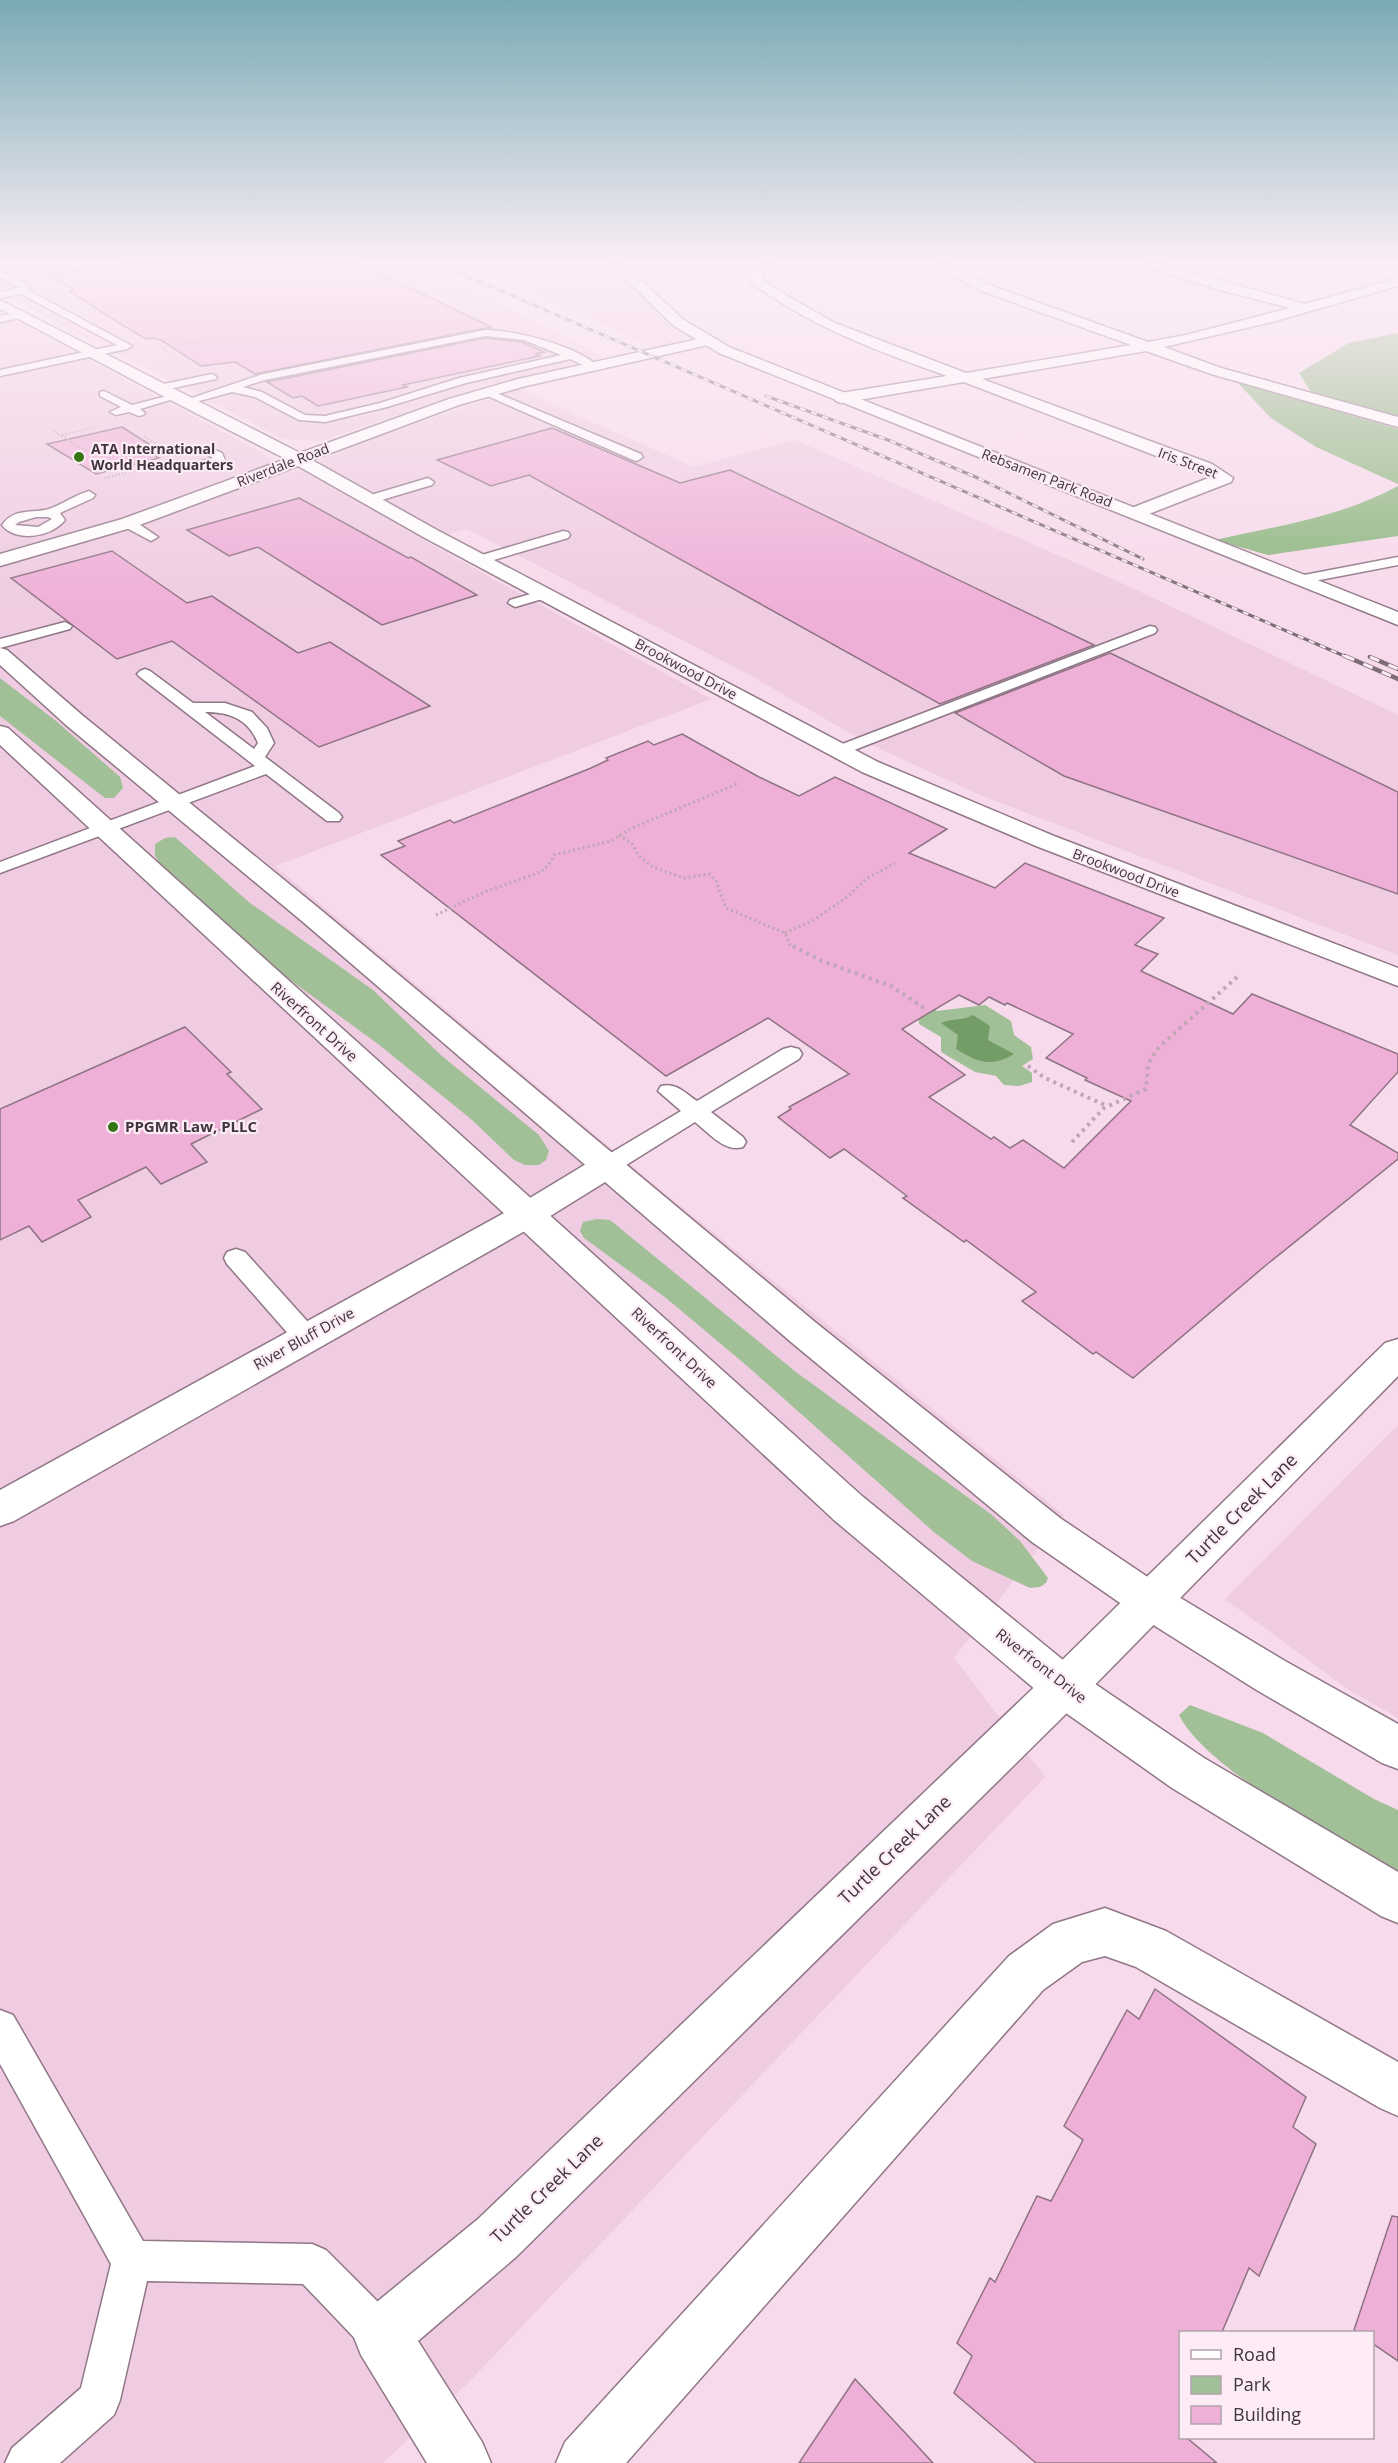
<svg xmlns="http://www.w3.org/2000/svg" width="1398" height="2463" viewBox="0 0 1398 2463" font-family="'Open Sans',sans-serif">
  <style>
    .built { fill: #efcce1 }
    .green { fill: #a2c098 }
    .forest { fill: #8db67f }
    .water { fill: #749c66 }
    .building { fill: #efb0d7; stroke: #8d7383; stroke-width: 1.5; fill-rule: evenodd }
    .lines { fill: none; stroke-linecap: round; stroke-linejoin: round }
    .service-casing { stroke: #907786; stroke-width: 3 }
    .minor-casing { stroke: #907786; stroke-width: 3 }
    .tertiary-casing { stroke: #907786; stroke-width: 3 }
    .path-far3 { stroke: #bea7b5; stroke-width: 1.5; stroke-dasharray: 1.5 2; stroke-linecap: butt }
    .path-far2 { stroke: #bea7b5; stroke-width: 2; stroke-dasharray: 1.5 2; stroke-linecap: butt }
    .path-far1 { stroke: #bea7b5; stroke-width: 3; stroke-dasharray: 2 3; stroke-linecap: butt }
    .path { stroke: #bea7b5; stroke-width: 4; stroke-dasharray: 3 4.5; stroke-linecap: butt }
    .service { fill: #fff; fill-rule: evenodd }
    .minor { fill: #fff; fill-rule: evenodd }
    .tertiary { fill: #fff; fill-rule: evenodd }
    .rail-far1-casing { stroke: #7c6c76; stroke-width: 3 }
    .rail-casing { stroke: #7c6c76; stroke-width: 4.5 }
    .rail-far1 { stroke: #fdebf5; stroke-width: 2; stroke-dasharray: 6; stroke-linecap: butt }
    .rail { stroke: #fdebf5; stroke-width: 3; stroke-dasharray: 10; stroke-linecap: butt }
    .poi-dot { fill: #347513; stroke: #fdebf5; stroke-width: 2 }
    .labels { text-anchor: middle; stroke-width: 4.5; stroke-linejoin: round; paint-order: stroke }
    .far-poi-label { font-size: 14px; font-weight: bold; fill: #40353c; stroke: #fdebf5; text-anchor: start }
    .far-street-label { font-size: 14px; fill: #40353c; stroke: #fdebf5 }
    .street-label { font-size: 15px; fill: #40353c; stroke: #fdebf5 }
    .poi-label { font-size: 15px; font-weight: bold; fill: #40353c; stroke: #fdebf5; text-anchor: start }
    .near-street-label { font-size: 18px; fill: #40353c; stroke: #fdebf5 }
  </style>
  <rect width="100%" height="100%" fill="#f7daeb"/>
  <!-- built -->
  <g class="built">
    <path d="M32,264H405L469,286L607,359L481,387L320,441L283,439L0,293V269Z"/>
    <path d="M484,264H608L669,321L685,340L656,348L487,273V265Z"/>
    <path d="M0,312L264,454L292,473L379,436L517,389L694,467L795,440L1126,585L1398,715V955L980,795L863,741L750,675L467,529L425,541L711,699L275,866L668,1196L1064,1515L954,1658L1045,1777L469,2382L383,2463H0Z"/>
    <path d="M1398,1425V1718L1349,1690L1225,1599Z"/>
  </g>
  <!-- green -->
  <g class="green">
    <path d="M0,678L56,721L120,777L123,788L114,798H105L0,716Z"/>
    <path d="M175,837L250,903L373,990L442,1056L539,1135L549,1151L546,1160L539,1165H525L514,1160L471,1119L378,1044L271,966L163,868L155,856V844L165,838Z"/>
    <path d="M985,1005L1011,1021L1014,1035L1031,1047L1033,1059L1022,1066L1032,1073V1082L1019,1086L1004,1085L996,1076L975,1072L941,1052V1037L919,1024L918,1015L932,1007L937,1011Z"/>
    <path d="M597,1219L610,1220L796,1372L992,1515L1020,1541L1048,1578L1046,1583L1040,1587L1030,1588L972,1561L935,1533L746,1365L666,1298L584,1238L580,1231L583,1222Z"/>
    <path d="M1190,1705L1263,1733L1374,1799L1398,1810V1872C1341,1839 1208,1772 1179,1715Z"/>
  </g>
  <!-- forest -->
  <g class="forest">
    <path d="M1398,333V416L1311,392L1299,373L1349,343Z"/>
    <path d="M1237,382L1398,429V484L1316,447L1271,418Z"/>
    <path d="M1398,486V536L1268,555L1215,540C1277,526 1342,517 1398,486Z"/>
  </g>
  <!-- water -->
  <path class="water" d="M973,1015L990,1026L988,1040L1014,1054C991,1068 977,1062 956,1049L958,1035L941,1023C952,1018 962,1021 973,1015Z"/>
  <!-- building -->
  <g class="building">
    <path d="M119,264H361L493,328H485L255,374L235,362L201,366L161,340L152,338L146,339L124,326L69,291L74,290L49,275Z"/>
    <path d="M485,338L522,342L544,352L536,354L540,356L403,385L407,387L318,406L302,396L293,398L267,382Z"/>
    <path d="M122,427L163,453L154,455L159,458L96,474L47,444Z"/>
    <path d="M552,428L680,483L730,470L1094,645L940,704L529,475L491,486L437,460Z"/>
    <path d="M299,498L408,558L411,557L477,595L382,625L258,547L229,556L187,530Z"/>
    <path d="M112,551L187,603L212,596L298,653L330,642L430,706L319,747L172,641L117,659L11,578Z"/>
    <path d="M1110,653L1398,792V894L1064,776L955,713Z"/>
    <path d="M682,734L759,777L799,796L835,777L947,829L909,853L995,888L1025,863L1164,918L1135,945L1158,954L1141,971L1233,1014L1252,994L1398,1054V1072L1350,1125L1398,1153V1159L1265,1266L1133,1378L1096,1352L1093,1354L1022,1301L1036,1292L966,1240L964,1242L903,1198L907,1196L844,1149L830,1158L778,1117L791,1109L789,1107L849,1074L768,1018L666,1076L381,855L405,846L398,841L450,820L454,823L591,768L608,760L606,758L648,741L654,745ZM959,995L979,1005L989,997L1005,1005L1007,1003L1073,1034L1046,1058L1087,1078L1085,1080L1131,1101L1064,1168L1023,1140L1010,1148L994,1137L991,1139L929,1097L965,1075L902,1029Z"/>
    <path d="M185,1027L231,1072L227,1074L262,1109L191,1144L207,1162L161,1184L146,1167L78,1200L91,1217L42,1242L29,1226L0,1240V1109Z"/>
    <path d="M1155,1989L1306,2097L1293,2127L1316,2144L1259,2276L1249,2268L1222,2332H1180V2438H1187L1217,2463H1036L954,2393L972,2356L957,2343L990,2278L995,2282L1037,2196L1051,2201L1083,2140L1064,2126L1127,2010L1139,2019Z"/>
    <path d="M1392,2216L1398,2217V2361L1372,2343V2332H1357L1354,2330Z"/>
    <path d="M855,2379L909,2437L933,2463H799Z"/>
  </g>
  <g class="lines">
    <!-- service casing -->
    <g class="service-casing">
      <g id="service">
        <path d="M0,270L29,285L28,290L132,346L127,349L0,376V370L117,345L21,294L0,298V292L20,288L0,277Z"/>
        <path d="M21,312L24,313V317L0,322V316Z"/>
        <path d="M485,330C515,330 576,346 598,366L589,368L570,359L466,383L387,407L325,422L299,420L255,397L232,392L185,405L180,402L263,374ZM485,336L524,340L561,355L459,378L380,403L325,416L305,415L262,392L243,387L265,380Z"/>
        <path d="M212,374L217,377L216,379L159,391L154,388L159,385Z"/>
        <path d="M487,389L641,454L643,457L637,461L633,460L483,394V390Z"/>
        <path d="M104,391L132,405L175,394L180,397L140,409L145,413L143,415L139,416L129,412L116,415L110,412L121,407L100,396V392Z"/>
        <path d="M208,447L222,453L225,460L203,469H195V463L213,458L202,451Z"/>
        <path d="M428,478L434,482L432,485L368,504L362,500L364,497Z"/>
        <path d="M89,491L95,495L93,498L60,513L65,520C52,537 16,543 2,525C15,507 32,514 49,509C63,504 75,495 89,491ZM36,517H48L52,519L38,527L15,525L19,522Z"/>
        <path d="M128,519L133,520L158,537L151,541L123,526L122,523Z"/>
        <path d="M563,531L568,532L570,535L568,538L480,564L473,560L475,557Z"/>
        <path d="M1398,557V565L1299,584L1292,580L1299,576Z"/>
        <path d="M544,590L549,591L551,594L549,597L515,607L508,603L510,600Z"/>
        <path d="M65,622L72,626L70,629L0,648V639Z"/>
        <path d="M1150,626L1155,627L1157,630L1155,633L844,754H832L830,751L832,748Z"/>
        <path d="M145,669L150,671L193,703H225L252,712L267,728L274,743L265,757L339,813L342,817L339,821H327L266,774L0,873V862L255,766L140,677L137,674L140,671ZM205,712C230,712 248,719 258,743L254,749Z"/>
        <path d="M791,1047L799,1049L802,1054L799,1059L711,1112L743,1137L746,1142L743,1147C725,1153 709,1133 695,1122L615,1172L607,1174L599,1172L596,1166L599,1160L681,1111L658,1091L661,1086C676,1082 685,1093 697,1101L783,1049Z"/>
        <path d="M236,1249L245,1252L316,1331L320,1338L316,1345L307,1348L298,1345L227,1264L224,1258L227,1252Z"/>
        <path d="M0,2010L13,2015L143,2241L312,2244L326,2250L396,2320L402,2335L396,2350L381,2356L366,2350L303,2284L147,2281L120,2400L114,2415L60,2463H5L12,2448L81,2388L111,2264L0,2064Z"/>
      </g>
    </g>
    <!-- minor casing -->
    <g class="minor-casing">
      <g id="minor">
        <path d="M762,264H777L762,273V279L784,294L835,323L966,373L1131,345L979,290L937,267L935,264H949L987,284L1148,342L1186,335L1290,308L1220,290L1147,267L1145,264H1162L1305,304L1398,278V286L1272,322L1164,347L1221,368L1398,417V427L1211,374L1146,351L982,379L1212,464L1233,478L1231,482L1141,517H1129L1126,513L1129,509L1211,477L964,382L841,403L836,401L833,398L841,393L947,376C878,351 811,327 752,283L750,271Z"/>
        <path d="M0,300L300,453L449,399L518,379L707,337L712,338L714,341L712,344L526,386L459,405L312,460L437,530L878,762L1054,836L1398,968V986L1036,846L862,772L425,538L298,466L134,527L0,566V554L122,519L286,459L180,405L0,309Z"/>
        <path d="M607,1155L618,1158L623,1166L618,1174L539,1223L14,1521L0,1526V1490L515,1207L596,1158Z"/>
        <path d="M1398,1339V1376L1079,1701L516,2257L418,2341L482,2442L491,2463H427L361,2355L353,2335L361,2315L478,2219L1049,1673L1385,1343Z"/>
        <path d="M1105,1908L1166,1931L1398,2062V2116L1380,2108L1136,1967L1105,1956L1082,1962L1043,1990L626,2463H556L565,2442L1009,1956L1053,1924Z"/>
      </g>
    </g>
    <!-- tertiary casing -->
    <g class="tertiary-casing">
      <g id="tertiary">
        <path d="M610,264H623L684,320L729,347L1398,612V625L719,353L674,326Z"/>
        <path d="M0,648L7,650L82,715L321,910L815,1322L1060,1518L1164,1588L1285,1661L1398,1724V1769L1382,1763L1255,1689L1136,1614L1032,1542L791,1342L303,922L66,725L0,665Z"/>
        <path d="M0,726L8,728L862,1496L1079,1673L1204,1758L1398,1872V1923L1381,1916L1172,1788L1049,1701L834,1520L0,745Z"/>
      </g>
    </g>
    <!-- path-far3 -->
    <g class="path-far3">
      <path d="M177,358L162,348L230,336"/>
      <path d="M54,431L60,435"/>
      <path d="M62,435L97,427"/>
    </g>
    <!-- path-far2 -->
    <g class="path-far2">
      <path d="M58,434L88,452"/>
      <path d="M62,435L69,434"/>
      <path d="M145,437L177,456"/>
      <path d="M105,478L174,461"/>
    </g>
    <!-- path-far1 -->
    <g class="path-far1">
      <path d="M619,835L632,844L639,856L653,867L684,878L709,874L716,881L726,908L785,933L790,945L796,948"/>
      <path d="M436,915L487,891L541,872L551,862L554,855L611,841L630,829L739,783"/>
      <path d="M785,933L814,920L847,897L866,879L895,863"/>
    </g>
    <!-- path -->
    <g class="path">
      <path d="M793,946L822,961L891,986L924,1008"/>
      <path d="M1028,1066L1045,1078L1107,1106"/>
      <path d="M1072,1142L1104,1108L1146,1089L1148,1064L1159,1047L1237,977"/>
    </g>
    <!-- service -->
    <use href="#service" class="service"/>
    <!-- minor -->
    <use href="#minor" class="minor"/>
    <!-- tertiary -->
    <use href="#tertiary" class="tertiary"/>
    <!-- rail-far1 casing -->
    <g class="rail-far1-casing">
      <g id="rail-far1">
        <path d="M439,264L1349,658"/>
        <path d="M766,396L888,440L978,478L1143,559"/>
      </g>
    </g>
    <!-- rail casing -->
    <g class="rail-casing">
      <g id="rail">
        <path d="M1345,656L1398,679"/>
        <path d="M1370,657L1398,669"/>
      </g>
    </g>
    <!-- rail-far1 -->
    <use href="#rail-far1" class="rail-far1"/>
    <!-- rail -->
    <use href="#rail" class="rail"/>
  </g>
  <!-- sky -->
  <linearGradient id="sky" x2="0" y2="1"><stop stop-color="#79aab4"/><stop offset="0.43" stop-color="#fbeef6"/><stop offset="1" stop-color="#fbeef6" stop-opacity="0"/></linearGradient>
  <rect width="1398" height="608" fill="url(#sky)"/>
  <!-- markers -->
  <g class="poi-dot">
    <circle cx="79" cy="457" r="6"/>
    <circle cx="113" cy="1127" r="6"/>
  </g>
  <g class="labels">
    <!-- far-poi labels -->
    <g class="far-poi-label">
      <text x="91" y="454">ATA International<tspan x="91" dy="16">World Headquarters</tspan></text>
    </g>
    <!-- far-street labels -->
    <g class="far-street-label">
      <text transform="translate(1188 463) rotate(21)" y="5">Iris Street</text>
      <text transform="translate(283 465) rotate(-21)" y="5">Riverdale Road</text>
      <text transform="translate(1047 478) rotate(21)" y="5">Rebsamen Park Road</text>
      <text transform="translate(686 669) rotate(28)" y="5">Brookwood Drive</text>
      <text transform="translate(1126 873) rotate(21)" y="5">Brookwood Drive</text>
    </g>
    <!-- street labels -->
    <g class="street-label">
      <text transform="translate(314 1022) rotate(42)" y="5">Riverfront Drive</text>
      <text transform="translate(304 1339) rotate(-29)" y="5">River Bluff Drive</text>
      <text transform="translate(674 1348) rotate(43)" y="5">Riverfront Drive</text>
      <text transform="translate(1041 1666) rotate(38)" y="5">Riverfront Drive</text>
    </g>
    <!-- poi labels -->
    <g class="poi-label">
      <text x="125" y="1132">PPGMR Law, PLLC</text>
    </g>
    <!-- near-street labels -->
    <g class="near-street-label">
      <text transform="translate(1242 1509) rotate(-45)" y="6">Turtle Creek Lane</text>
      <text transform="translate(895 1850) rotate(-44)" y="6">Turtle Creek Lane</text>
      <text transform="translate(547 2189) rotate(-44)" y="6">Turtle Creek Lane</text>
    </g>
  </g>
  <!-- legend -->
  <rect x="1179" y="2331" width="195" height="108" fill="#fdebf5" stroke="#b1a2ab" stroke-width="1.5"/>
  <rect x="1191" y="2350" width="30" height="9" fill="#ffffff" stroke="#b1a2ab" stroke-width="1.5"/>
  <text x="1233" y="2361" font-size="18" fill="#40353c">Road</text>
  <rect x="1191" y="2376" width="30" height="18" fill="#a2c098" stroke="#b1a2ab" stroke-width="1.5"/>
  <text x="1233" y="2391" font-size="18" fill="#40353c">Park</text>
  <rect x="1191" y="2406" width="30" height="18" fill="#efb0d7" stroke="#b1a2ab" stroke-width="1.5"/>
  <text x="1233" y="2421" font-size="18" fill="#40353c">Building</text>
</svg>
